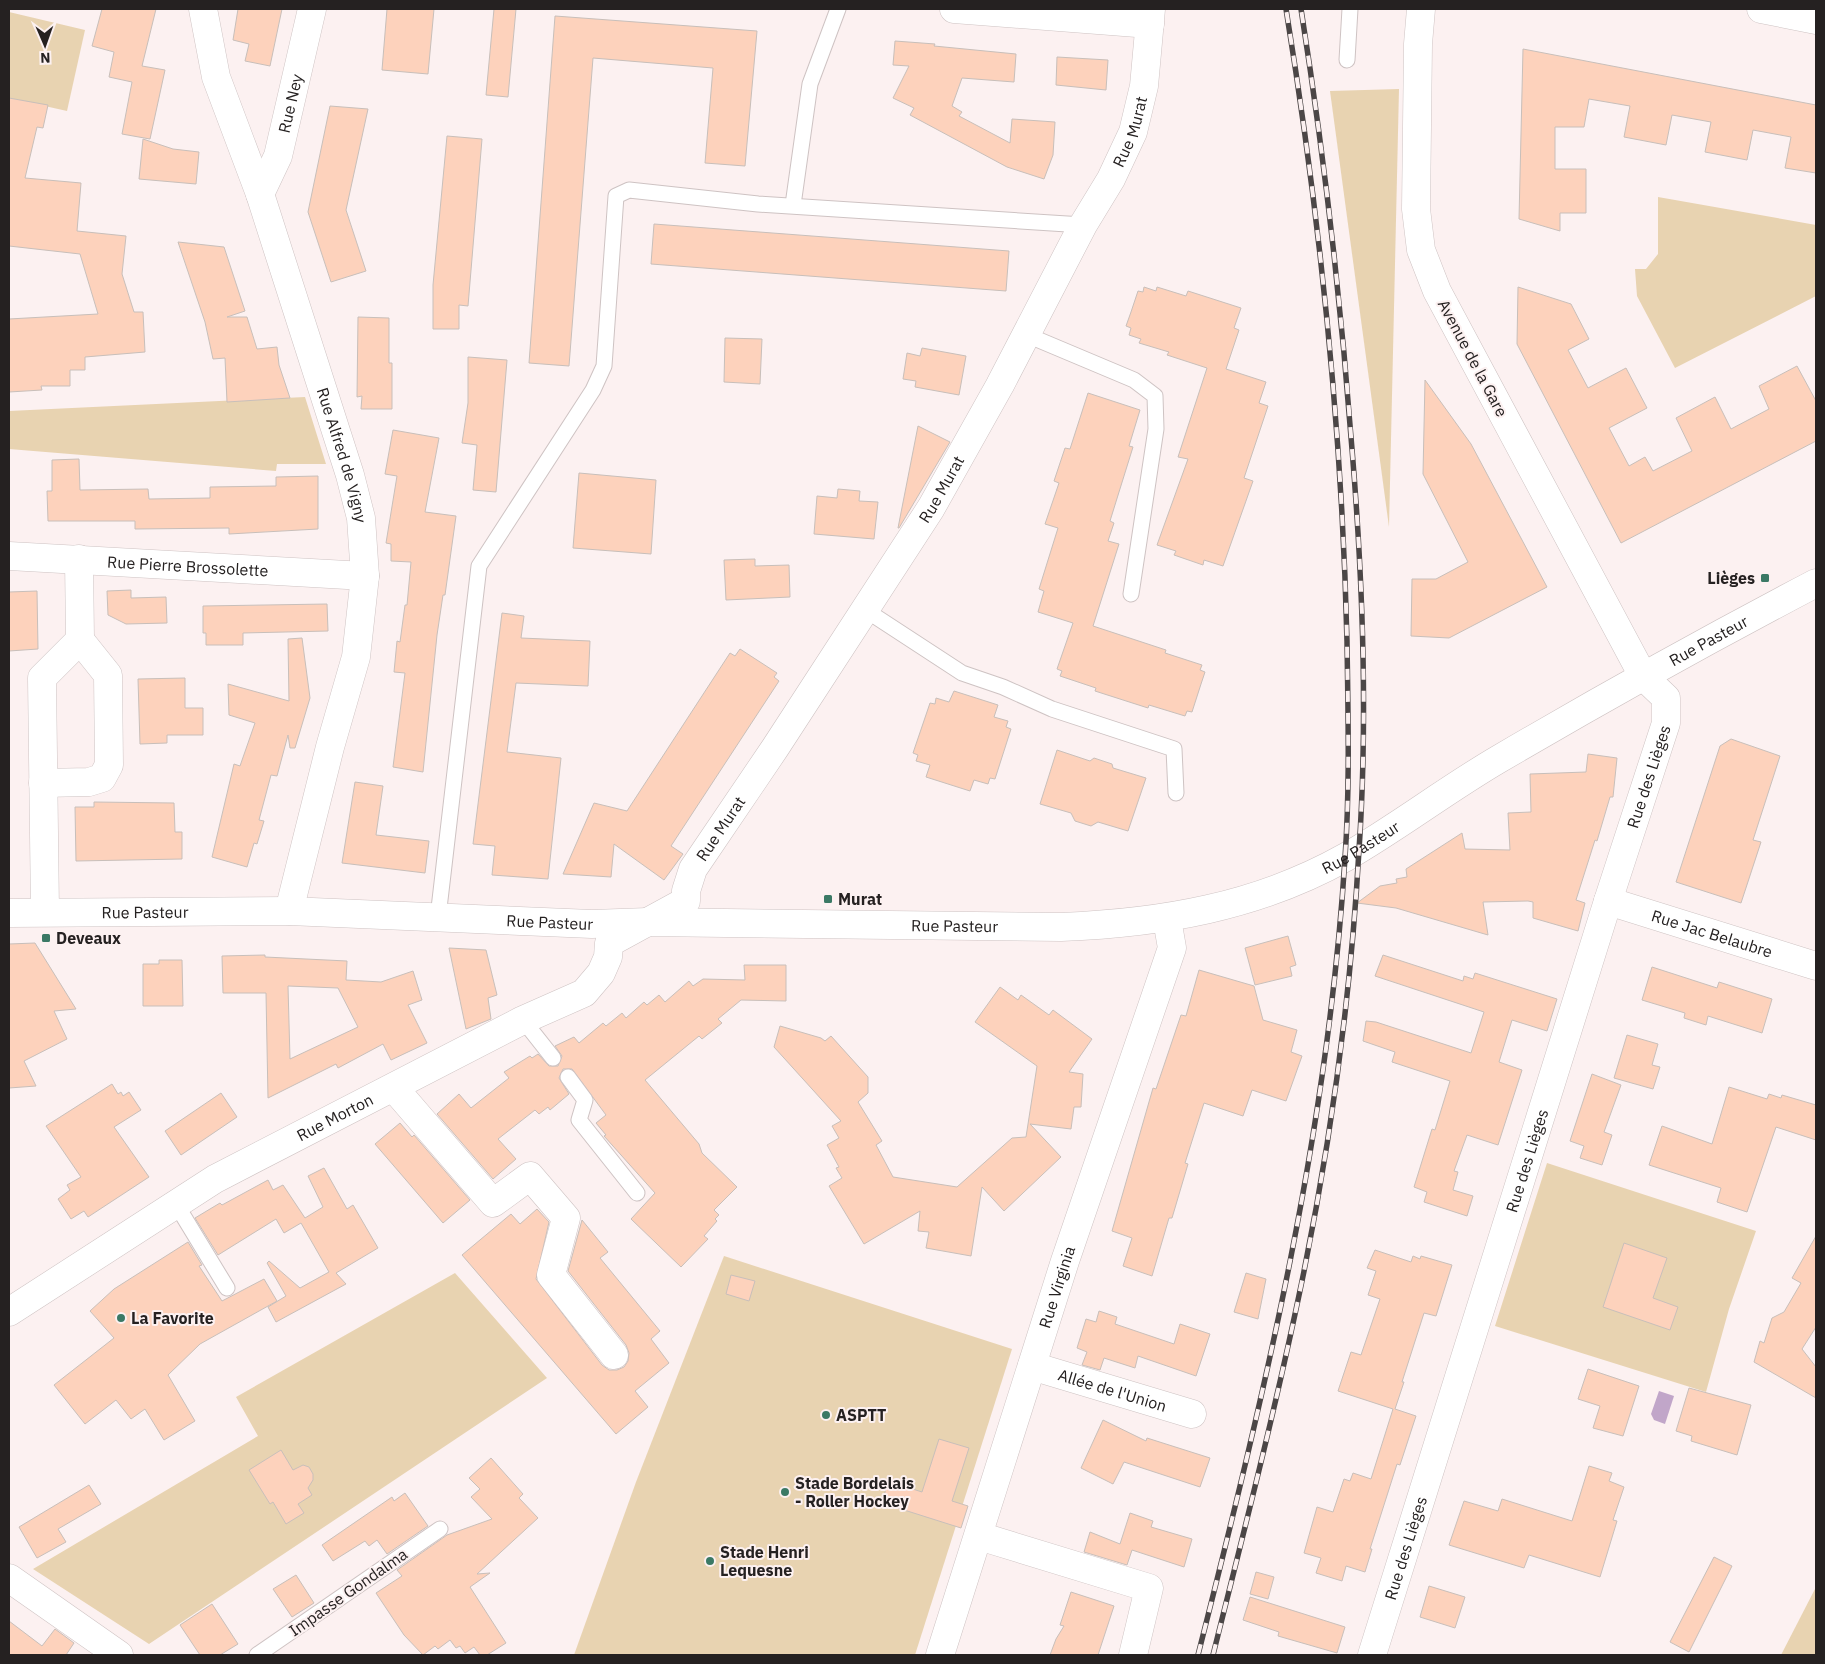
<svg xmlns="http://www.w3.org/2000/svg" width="1825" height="1664" viewBox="0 0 1825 1664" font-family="'IBM Plex Sans',sans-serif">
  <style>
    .green { fill: #e8d3b1 }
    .water { fill: #c1a6c9 }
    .building { fill: #fdd2bc; stroke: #c8bfba; fill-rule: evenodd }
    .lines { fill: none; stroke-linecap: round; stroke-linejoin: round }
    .service-casing { stroke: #cec3c3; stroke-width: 17 }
    .minor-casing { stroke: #cec3c3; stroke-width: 29 }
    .tertiary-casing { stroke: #cec3c3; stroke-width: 29 }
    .service { stroke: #fff; stroke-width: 15 }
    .minor { stroke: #fff; stroke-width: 28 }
    .tertiary { stroke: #fff; stroke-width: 28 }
    .rail-casing { stroke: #4b4646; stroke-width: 5.5 }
    .rail { stroke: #fcf1f1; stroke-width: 4; stroke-dasharray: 11; stroke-linecap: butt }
    .poi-dot { fill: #3b7965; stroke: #fcf1f1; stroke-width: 2 }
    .labels { text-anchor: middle; stroke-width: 4; stroke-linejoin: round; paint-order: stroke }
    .street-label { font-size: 16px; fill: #252121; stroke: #fcf1f1 }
    .poi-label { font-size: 16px; font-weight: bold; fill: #252121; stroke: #fcf1f1; text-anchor: start }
  </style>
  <rect width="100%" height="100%" fill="#fcf1f1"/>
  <!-- green -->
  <g class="green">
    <path d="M9,12L85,30L67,111L9,98Z"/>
    <path d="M1399,89L1389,527L1330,91Z"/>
    <path d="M1658,197L1816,225V296L1675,368L1637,296L1635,269H1646L1658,254Z"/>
    <path d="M305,397L326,464H277L276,471L9,449V411Z"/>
    <path d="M1547,1163L1756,1231L1729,1309L1706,1392L1495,1326Z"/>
    <path d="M724,1256L1012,1349L915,1655H574L636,1482Z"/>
    <path d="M455,1273L547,1378L149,1644L33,1569L258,1436L236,1397Z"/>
    <path d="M1816,1587V1655H1781Z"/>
  </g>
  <!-- water -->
  <path class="water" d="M1659,1391L1674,1396L1665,1424L1654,1420L1651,1414Z"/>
  <!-- building -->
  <g class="building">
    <path d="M102,9H156L142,66L165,70L150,139L122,134L132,82L109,77L114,52L92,46Z"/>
    <path d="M238,9H282L270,66L245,61L249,44L233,40Z"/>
    <path d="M387,9H434L428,74L382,70Z"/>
    <path d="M494,9H516L508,97L486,95Z"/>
    <path d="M555,16L757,31L745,166L705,163L713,68L593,58L569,366L529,363Z"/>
    <path d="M895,41L935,44L934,46L1016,54L1014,82L962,78L952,106L962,112L959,116L1010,143L1012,119L1055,122L1053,155L1044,179L1007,167L910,115L914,108L893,98L909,66L893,65Z"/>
    <path d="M1523,49L1816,105V173L1785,168L1791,137L1753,130L1747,160L1705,152L1711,122L1672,115L1666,145L1624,137L1630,106L1589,99L1584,127H1555V169H1586V213H1560V231L1519,219Z"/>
    <path d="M1057,57L1108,60L1106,90L1056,85Z"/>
    <path d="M9,98L48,105L43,128L37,127L25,178L81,183L77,231L126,236L122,274L134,312H143L145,352L85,357V370H70V386H41L42,390L9,392V319L98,314L80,254L9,246Z"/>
    <path d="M330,106L368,109L346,210L366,271L331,282L308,212Z"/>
    <path d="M447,136L482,139L468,306L459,305V329H433V285Z"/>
    <path d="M143,139L173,149L199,152L196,184L139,179Z"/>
    <path d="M654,224L1009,251L1006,291L651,264Z"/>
    <path d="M178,242L224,247L245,311L227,317H247L257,349L277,347L279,365L290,398L227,402L225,358L213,359L205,322Z"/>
    <path d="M1144,287L1156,291L1157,287L1186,296L1188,291L1241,308L1234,328L1239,330L1226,369L1266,382L1259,403L1268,406L1244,478L1253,481L1223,566L1204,560L1203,565L1174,555L1176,551L1157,545L1188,459L1178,457L1207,368L1167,355L1169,352L1139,343L1141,339L1129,335L1131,328L1126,326L1131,312L1138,291L1143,292Z"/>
    <path d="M1518,287L1571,304L1589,339L1568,350L1588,388L1626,368L1647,408L1609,428L1629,466L1645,457L1653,471L1692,451L1676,418L1715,397L1731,429L1769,409L1759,386L1797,366L1816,401V441L1621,543L1517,344Z"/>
    <path d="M358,317L389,318V363H392V409H361L362,396L357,397Z"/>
    <path d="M725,338L762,339L760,384L724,382Z"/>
    <path d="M922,348L966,356L959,395L915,387L916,381L903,379L907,353L920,356Z"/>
    <path d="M468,357L507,360L496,492L473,490L477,445L462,443L468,403Z"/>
    <path d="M1425,380L1471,444L1547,587L1449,638L1411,636L1412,579H1436L1468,562L1423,474Z"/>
    <path d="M1088,393L1140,410L1129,446L1133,447L1110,521L1114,523L1108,541L1119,544L1093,626L1166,650L1165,653L1202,665L1200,670L1205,672L1201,684L1192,712L1187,711L1185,716L1149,705L1148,708L1095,691L1096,688L1060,676L1062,671L1057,669L1073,623L1038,612L1044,591L1039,589L1058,528L1045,524L1059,483L1054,481L1065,448L1070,449Z"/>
    <path d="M918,426L950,442L899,528H898Z"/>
    <path d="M393,430L439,438L425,512L456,516L445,595H443L437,635L423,772L393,767L405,673L394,672L397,641L400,642L405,605H407L411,562L391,561V544L386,543L397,476L385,474Z"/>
    <path d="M79,459L80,490L148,489L149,499L210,498V487L276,486V477L318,476V529L229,534V528L135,529V521H48L47,491H52V460Z"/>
    <path d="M579,473L656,480L651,554L573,548Z"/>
    <path d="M838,489L860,491L859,501L878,502L874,539L814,534L817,496L837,498Z"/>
    <path d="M755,559V566L789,565L790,597L726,600L724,560Z"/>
    <path d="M131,590V598L166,597L167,623L126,624L108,615L107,591Z"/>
    <path d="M37,591L38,649L9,651V592Z"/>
    <path d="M327,604L328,631L243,633V645H206V633H203V606Z"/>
    <path d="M502,613L524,616L521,638L590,641L588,686L516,683L507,752L561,758L548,879L492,875L495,846L473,844Z"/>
    <path d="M302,638L310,698L295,748H290L288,735L277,776L271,775L259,820L264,821L257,844L254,843L247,867L212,857L234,764L240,766L255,723L229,715L228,684L289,701L288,639Z"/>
    <path d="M740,649L777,673L774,677L779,681L671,846L683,854L664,880L614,844L611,877L563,874L594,803L627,811L730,653L735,656Z"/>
    <path d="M185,678V708H203V735H167V743L140,744L138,679Z"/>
    <path d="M954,691L998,705L994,717L1008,721L1006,727L1011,729L995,779L990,778L988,784L974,780L970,791L926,777L930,765L916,761L918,755L913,753L930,703L935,704L936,698L949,702Z"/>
    <path d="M1731,739L1780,756L1753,840L1761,842L1741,903L1676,882L1720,746Z"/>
    <path d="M1057,750L1090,761L1094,758L1112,764L1113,768L1146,778L1128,831L1098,822L1091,826L1075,821L1071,813L1040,804Z"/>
    <path d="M1588,754L1617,758L1613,797H1610L1597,841L1595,840L1576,900L1585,903L1578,931L1533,918V902L1528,901L1483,902L1488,935L1396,908L1357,903L1380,886L1397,883L1396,879L1407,877L1406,869L1462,833L1465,849L1510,850L1508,813L1531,812L1530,774L1586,772Z"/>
    <path d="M355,782L383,786L376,835L429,841L425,873L342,863Z"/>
    <path d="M94,802L174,803L175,832H182V859L76,861L75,807H94Z"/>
    <path d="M1288,936L1296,965L1290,967L1292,976L1255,985L1245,948Z"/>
    <path d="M35,943L76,1009L54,1011L67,1039L24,1061L36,1086L9,1088V944Z"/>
    <path d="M449,948L486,950L497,995L488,998L491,1019L466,1029Z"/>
    <path d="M265,955V957L347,961L346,980L381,982L413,971L422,1000L408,1005L427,1043L391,1060L383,1044L338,1068L336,1064L268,1098L266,993H223L222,956ZM288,986L338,988L358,1027L290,1059Z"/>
    <path d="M1383,955L1463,981L1464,976L1473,979L1475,973L1557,999L1547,1031L1512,1020L1499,1062L1522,1070L1498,1145L1467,1135L1454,1171L1458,1172L1453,1190L1473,1196L1467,1216L1424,1202L1427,1192L1414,1187L1432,1129L1435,1130L1450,1081L1392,1062L1395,1052L1363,1041L1366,1021L1376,1022L1471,1053L1484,1012L1375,976Z"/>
    <path d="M159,960H182L183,1006H143V964H159Z"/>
    <path d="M744,965H786V1001L741,1000L718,1019L722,1023L702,1039L699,1036L645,1080L699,1144L702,1153L737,1187L714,1210L719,1215L715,1219L717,1221L704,1236L708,1239L681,1267L631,1219L655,1193L604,1136L606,1135L596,1123L606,1115L572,1069H563L559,1078L569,1094L550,1110L548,1107L539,1114L535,1110L498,1139L516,1159L493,1179L437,1114L459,1094L471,1108L509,1078L504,1072L530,1056L532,1058L538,1054L549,1066H558L562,1056L555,1046L574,1037L579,1043L603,1023L606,1026L622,1013L626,1018L644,1002L647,1005L659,995L665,1002L689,981L693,986L703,979L745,980Z"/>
    <path d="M1652,967L1717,988L1719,982L1772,999L1762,1033L1708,1016L1706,1025L1684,1018L1685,1013L1642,1000Z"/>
    <path d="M1199,970L1254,986L1263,1020L1297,1030L1291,1052L1302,1056L1286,1101L1252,1090L1243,1116L1204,1103L1185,1163L1188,1164L1172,1218H1169L1152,1276L1123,1266L1132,1238L1112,1231L1153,1088L1156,1089L1181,1015L1186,1016Z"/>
    <path d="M1000,987L1018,1000L1021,995L1049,1015L1053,1010L1092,1039L1069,1072L1083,1074L1081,1107H1074L1071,1129L1030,1124L1061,1157L1004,1211L982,1187L971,1256L926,1248L929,1232L918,1231L920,1211L864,1244L829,1186L842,1178L836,1168L839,1167L827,1145L839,1138L832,1126L841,1121L774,1047L780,1026L821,1038L825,1041L831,1036L868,1077V1093L858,1102L882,1141L876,1145L893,1177L957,1187L1012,1138L1026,1137L1037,1066L975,1022Z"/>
    <path d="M1627,1035L1658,1044L1652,1065L1660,1067L1653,1089L1614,1078Z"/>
    <path d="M1592,1074L1621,1085L1604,1132L1612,1135L1602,1165L1580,1158L1584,1146L1570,1141Z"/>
    <path d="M112,1084L118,1094L121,1092L123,1096L129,1092L141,1110L114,1127L149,1177L88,1217L84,1211L71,1219L58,1199L70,1190L67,1185L81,1177L46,1126Z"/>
    <path d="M1729,1087L1767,1099L1769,1094L1781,1098L1782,1095L1816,1105V1140L1776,1127L1747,1212L1717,1202L1721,1188L1649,1165L1662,1126L1712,1144Z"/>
    <path d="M221,1093L237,1117L181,1155L165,1131Z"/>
    <path d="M400,1123L412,1137L414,1135L470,1200L443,1223L375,1144Z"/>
    <path d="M324,1168L347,1209L353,1205L378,1248L336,1273L346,1284L276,1322L268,1307L286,1296L267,1263L269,1261L300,1288L329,1272L301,1223L284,1233L276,1219L218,1255L195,1218L220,1203L222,1205L268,1180L273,1190L283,1185L305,1218L323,1207L308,1176Z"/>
    <path d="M537,1209L549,1222L536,1279L602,1365L609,1370H617L624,1367L628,1361L629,1353L626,1345L568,1271L582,1220L608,1252L600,1258L660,1331L651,1339L669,1363L635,1391L648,1407L616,1434L462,1255L511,1214L520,1224Z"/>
    <path d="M1816,1236V1327L1802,1349L1816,1367V1398L1754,1362L1760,1341L1764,1343L1772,1318L1784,1312L1801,1283L1792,1278Z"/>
    <path d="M188,1242L202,1265L199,1266L222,1301L264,1279L277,1301L200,1344L168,1375L195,1421L164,1440L145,1409L131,1419L116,1400L85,1424L54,1385L114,1338L90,1311L114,1289Z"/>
    <path d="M1624,1243L1667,1258L1653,1298L1678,1307L1670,1330L1603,1307Z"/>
    <path d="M1375,1250L1411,1262L1413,1256L1420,1259L1421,1256L1452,1265L1436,1316L1424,1313L1402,1382H1404L1395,1409L1416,1416L1400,1465L1397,1464L1370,1549H1372L1365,1572L1346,1566L1342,1581L1316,1573L1321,1558L1304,1553L1317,1507L1333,1512L1344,1479L1350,1481L1353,1473L1371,1479L1393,1409L1338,1391L1351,1352L1361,1355L1380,1299L1368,1295L1376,1271L1367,1268Z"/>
    <path d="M1246,1273L1266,1279L1258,1319L1234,1312Z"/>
    <path d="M731,1275L755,1281L749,1301L726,1294Z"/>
    <path d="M1099,1311L1117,1317L1115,1324L1174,1344L1180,1324L1210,1334L1196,1376L1138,1356L1135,1368L1104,1358L1100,1370L1082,1365L1087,1352L1077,1348L1086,1319L1096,1322Z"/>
    <path d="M1588,1369L1639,1386L1623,1436L1593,1428L1600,1406L1578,1399Z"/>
    <path d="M1689,1388L1751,1405L1737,1455L1691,1441L1692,1436L1676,1431Z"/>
    <path d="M1103,1420L1146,1441L1147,1438L1210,1458L1200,1487L1124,1462L1113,1484L1081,1468Z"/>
    <path d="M939,1439L969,1448L952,1501L968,1506L961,1528L882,1503L888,1481L922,1492Z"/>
    <path d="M281,1450L293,1470L303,1465L309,1467L313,1474V1480L308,1488L312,1495L298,1504L304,1513L286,1524L273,1502L270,1504L249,1470Z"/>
    <path d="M491,1458L523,1494L519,1498L538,1518L477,1574L490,1573L470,1587L506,1643L487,1655H480L474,1647L465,1653L460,1646L456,1648L450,1640L438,1649L435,1646L423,1655L404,1635L376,1593L402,1576L397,1570L447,1535L492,1519L471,1497L480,1489L469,1478Z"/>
    <path d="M1589,1466L1612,1473L1609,1481L1624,1487L1613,1520L1617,1521L1600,1577L1529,1555L1524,1568L1449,1545L1464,1501L1498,1511L1502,1499L1572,1521Z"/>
    <path d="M89,1485L101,1504L58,1529L66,1542L37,1558L19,1527Z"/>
    <path d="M405,1493L428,1526L387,1554L377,1540L369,1546L365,1541L333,1561L322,1545L392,1497L394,1501Z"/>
    <path d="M1130,1513L1153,1521L1151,1527L1192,1539L1184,1567L1132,1550L1127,1565L1084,1552L1090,1532L1120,1544Z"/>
    <path d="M1714,1557L1732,1566L1689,1652L1670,1642Z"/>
    <path d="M1256,1572L1274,1577L1268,1599L1250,1594Z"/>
    <path d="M296,1575L314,1603L292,1617L273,1589Z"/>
    <path d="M1429,1586L1465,1597L1455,1628L1420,1617Z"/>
    <path d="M1071,1592L1114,1606L1098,1655H1050L1056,1639L1064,1626L1060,1625Z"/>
    <path d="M1250,1597L1345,1627L1337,1653L1278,1636L1279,1632L1243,1620Z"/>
    <path d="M212,1604L238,1644L220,1655H200L180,1625Z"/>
    <path d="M9,1621L42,1646L55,1629L74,1643L66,1655H9Z"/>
  </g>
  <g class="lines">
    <!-- service casing -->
    <g class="service-casing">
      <g id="service">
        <path d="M1347,60L1350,9"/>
        <path d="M793,205L810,84L838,9"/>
        <path d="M1027,335L1134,380L1155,396L1156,429L1131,594"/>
        <path d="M864,609L962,673L1003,687L1052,709L1174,749L1176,793"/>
        <path d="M438,917L479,566L593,390L604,366L616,196L629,190L758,204L1083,225"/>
        <path d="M523,1020L553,1058"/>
        <path d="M568,1077L585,1100L579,1120L637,1193"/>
        <path d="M176,1204L227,1288"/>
        <path d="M257,1655L440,1529"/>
      </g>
    </g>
    <!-- minor casing -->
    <g class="minor-casing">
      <g id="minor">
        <path id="s1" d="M203,9L216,77L260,194L350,475L361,518L365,576L356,657L330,747L289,911"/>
        <path d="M954,9L1150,24"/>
        <path d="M1761,9L1816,20"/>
        <path id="s2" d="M260,194L278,156L312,9"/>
        <path id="s3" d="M9,556L365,576"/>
        <path d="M43,783L89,782L102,778L109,765L108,675L80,640"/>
        <path id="s4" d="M1608,901L1816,966"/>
        <path d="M45,912L42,678L80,640L79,559"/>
        <path d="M394,1088L493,1203L530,1176L566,1218L551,1275L614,1355"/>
        <path id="s5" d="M9,1312L215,1179L523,1020L584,993L601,973L608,957L609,943L686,901V891L693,869L775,748L931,508L1000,385L1083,225L1111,179L1133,132L1144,86L1151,9"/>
        <path id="s6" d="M1032,1366L1192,1414"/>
        <path d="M979,1536L1149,1588L1133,1655"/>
        <path d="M9,1578L119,1655"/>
        <path id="s7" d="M940,1655L1065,1261L1172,948L1167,919"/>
        <path id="s8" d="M1372,1655L1608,901L1666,723V698L1643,676L1437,291L1421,250L1416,209L1418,44L1421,9"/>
      </g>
    </g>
    <!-- tertiary casing -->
    <g class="tertiary-casing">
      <g id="tertiary">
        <path id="s9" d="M9,913L289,911L592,924L648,922L1061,927C1161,923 1257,907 1346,857C1398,827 1446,790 1499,759C1603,698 1709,639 1816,583"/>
      </g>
    </g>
    <!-- service -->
    <use href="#service" class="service"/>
    <!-- minor -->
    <use href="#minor" class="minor"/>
    <!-- tertiary -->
    <use href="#tertiary" class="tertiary"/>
    <!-- rail casing -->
    <g class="rail-casing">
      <g id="rail">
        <path d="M1198,1655C1265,1391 1328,1132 1345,858C1350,786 1348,714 1347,641C1342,429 1320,218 1286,9"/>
        <path d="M1213,1655C1244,1531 1276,1407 1302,1281C1331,1140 1351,994 1359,850C1368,717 1363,582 1352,449C1341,301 1324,155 1301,9"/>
      </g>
    </g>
    <!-- rail -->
    <use href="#rail" class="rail"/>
  </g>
  <!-- markers -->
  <g class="poi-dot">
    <rect x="1760" y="573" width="10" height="10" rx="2.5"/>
    <rect x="823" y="894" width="10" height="10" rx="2.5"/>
    <rect x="41" y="933" width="10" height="10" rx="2.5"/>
    <circle cx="121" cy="1318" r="5"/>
    <circle cx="826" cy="1415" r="5"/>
    <circle cx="785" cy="1492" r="5"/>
    <circle cx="710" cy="1561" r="5"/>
  </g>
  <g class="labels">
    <!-- street labels -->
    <g class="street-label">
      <text dy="6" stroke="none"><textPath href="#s2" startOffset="96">Rue Ney</textPath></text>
      <text dy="6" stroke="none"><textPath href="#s5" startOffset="1696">Rue Murat</textPath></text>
      <text transform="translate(1473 358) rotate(62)" y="6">Avenue de la Gare</text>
      <text dy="6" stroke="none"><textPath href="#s1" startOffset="468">Rue Alfred de Vigny</textPath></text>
      <text dy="6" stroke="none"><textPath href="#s5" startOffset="1291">Rue Murat</textPath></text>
      <text dy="6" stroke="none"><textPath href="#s3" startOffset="179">Rue Pierre Brossolette</textPath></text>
      <text dy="6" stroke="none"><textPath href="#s9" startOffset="1771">Rue Pasteur</textPath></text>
      <text dy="6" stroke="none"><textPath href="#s8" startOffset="921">Rue des Lièges</textPath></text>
      <text dy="6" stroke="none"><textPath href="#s5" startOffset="886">Rue Murat</textPath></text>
      <text dy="6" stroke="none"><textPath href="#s9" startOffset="1366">Rue Pasteur</textPath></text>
      <text dy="6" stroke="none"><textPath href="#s9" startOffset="136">Rue Pasteur</textPath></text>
      <text dy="6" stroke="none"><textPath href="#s9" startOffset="541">Rue Pasteur</textPath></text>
      <text dy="6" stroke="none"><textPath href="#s9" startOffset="946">Rue Pasteur</textPath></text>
      <text dy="6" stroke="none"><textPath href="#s4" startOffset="109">Rue Jac Belaubre</textPath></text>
      <text dy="6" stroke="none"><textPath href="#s5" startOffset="380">Rue Morton</textPath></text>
      <text dy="6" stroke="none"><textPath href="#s8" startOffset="518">Rue des Lièges</textPath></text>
      <text dy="6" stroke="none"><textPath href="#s7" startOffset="386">Rue Virginia</textPath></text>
      <text dy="6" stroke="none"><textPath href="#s6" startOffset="84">Allée de l'Union</textPath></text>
      <text dy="6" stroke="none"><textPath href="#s8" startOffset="112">Rue des Lièges</textPath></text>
      <text transform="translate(348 1592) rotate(-35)" y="6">Impasse Gondalma</text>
    </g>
    <!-- poi labels -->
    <g class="poi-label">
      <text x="1755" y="584" text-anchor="end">Lièges</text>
      <text x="838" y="905">Murat</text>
      <text x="56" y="944">Deveaux</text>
      <text x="131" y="1324">La Favorite</text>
      <text x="836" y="1421">ASPTT</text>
      <text x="795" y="1489">Stade Bordelais<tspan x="795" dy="18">- Roller Hockey</tspan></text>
      <text x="720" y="1558">Stade Henri<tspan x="720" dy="18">Lequesne</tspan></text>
    </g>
  </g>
  <!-- border -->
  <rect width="1825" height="1664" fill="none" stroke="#252121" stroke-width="20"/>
  <!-- north arrow -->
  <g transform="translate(45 45) rotate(178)" stroke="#fcf1f1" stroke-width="4" paint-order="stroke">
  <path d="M0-4L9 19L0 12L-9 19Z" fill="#252121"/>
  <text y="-8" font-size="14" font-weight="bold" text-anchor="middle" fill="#252121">N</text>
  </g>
</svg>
